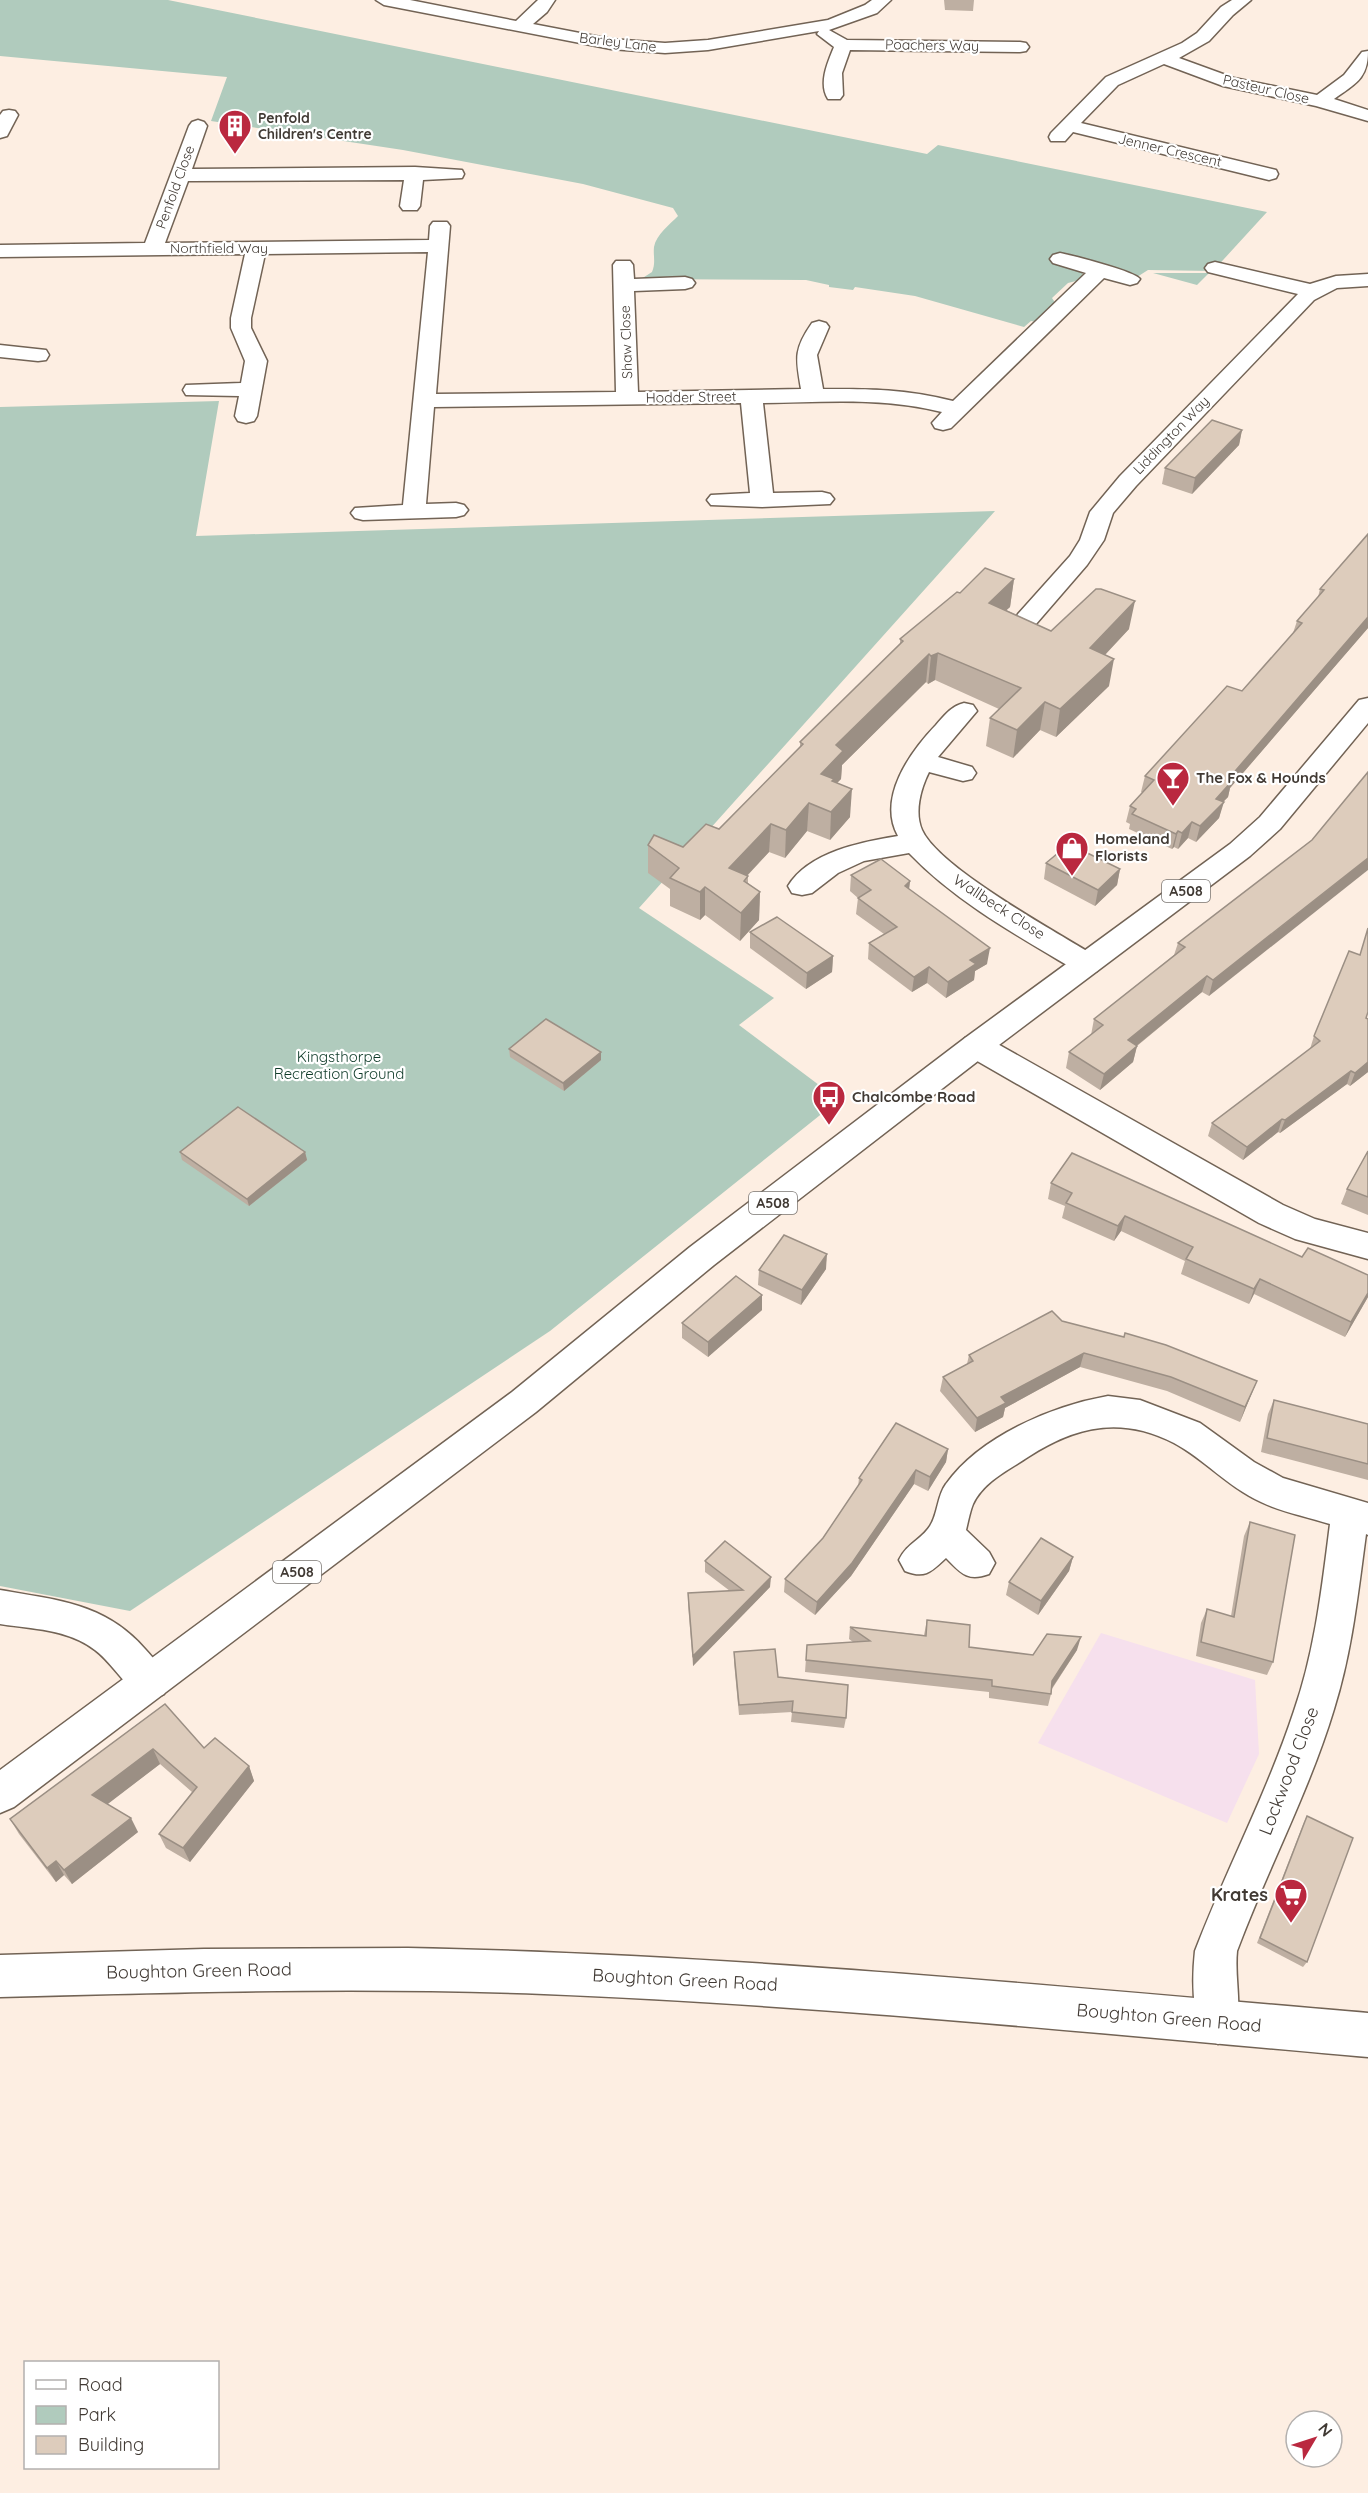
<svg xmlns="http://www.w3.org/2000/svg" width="1368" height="2493" viewBox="0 0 1368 2493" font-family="Quicksand,sans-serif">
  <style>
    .industrial { fill: #f6e0ed }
    .green { fill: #b0cbbd }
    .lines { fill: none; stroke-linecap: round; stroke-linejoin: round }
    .minor-casing { stroke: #726355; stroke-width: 3 }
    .tertiary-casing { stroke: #726355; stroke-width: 3 }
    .trunk-casing { stroke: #726355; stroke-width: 3 }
    .minor { fill: #fff; fill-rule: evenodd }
    .tertiary { fill: #fff; fill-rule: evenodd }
    .trunk { fill: #fff; fill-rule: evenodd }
    .wall { fill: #beafa2 }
    .shaded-wall { fill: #9b8f84 }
    .building { fill: #ddccbc; stroke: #9b8f84; stroke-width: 1.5 }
    .labels { text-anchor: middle; stroke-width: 4.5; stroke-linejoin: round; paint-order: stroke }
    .far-street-label { font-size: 14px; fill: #413a34; stroke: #fff }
    .far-poi-label { font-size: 14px; font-weight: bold; fill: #413a34; stroke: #fff; text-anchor: start }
    .shield { fill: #fff; stroke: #7a7571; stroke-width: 1.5 }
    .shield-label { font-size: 14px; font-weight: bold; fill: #413a34 }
    .poi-label { font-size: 15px; font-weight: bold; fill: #413a34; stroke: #fff; text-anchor: start }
    .street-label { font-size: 15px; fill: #413a34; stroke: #fff }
    .park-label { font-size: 15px; fill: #0f3b29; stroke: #fff }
    .near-street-label { font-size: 18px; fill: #413a34; stroke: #fff }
    .near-poi-label { font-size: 18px; font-weight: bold; fill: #413a34; stroke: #fff; text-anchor: end }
  </style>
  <rect width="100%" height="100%" fill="#fdeee2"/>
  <!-- industrial -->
  <path class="industrial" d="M1101,1633L1255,1680L1259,1754L1227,1823L1038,1743Z"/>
  <!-- green -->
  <g class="green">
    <path d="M0,0H168L927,154L938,145L1267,212L1213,271L1148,270L1137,277L1059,255L1082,272L1083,276L1080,280L1068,283L1052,298L1056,304L1036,322L1031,321L1024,327L915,296L855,287L853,290L829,287V285L806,280L641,279L652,272C656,263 653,256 654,247C656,235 670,224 678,216L673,208L583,184L403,150L211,121L227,77L0,56Z"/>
    <path d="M1153,273H1209L1197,285Z"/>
    <path d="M219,401L196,536L995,511L639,908L774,998L739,1025L839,1100L550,1331L130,1611L0,1586V407Z"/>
  </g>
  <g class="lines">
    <!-- minor casing -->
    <g class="minor-casing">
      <g id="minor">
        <path d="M376,0H410L516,21L538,0H555L547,12L533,24L611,39L665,43L708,40L828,20L865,5L872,0H891L877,13L829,30L847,40L1020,42L1026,43L1029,47L1026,51L1020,52L850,50L842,73L843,95L840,99H828C818,83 828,62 834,47L817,34L819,31L708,50L665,53L611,49L384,5Z"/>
        <path d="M1232,0H1251L1233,15L1209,41L1179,58L1234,78L1317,95L1344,75L1362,52L1368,51C1368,79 1355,84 1334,99L1368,110V121L1316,106L1223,86L1164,64L1118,85L1081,123L1276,170L1278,174L1276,178L1269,180L1073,132L1065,141H1051L1049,137L1051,133L1106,77L1182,43L1197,33L1221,7Z"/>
        <path d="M9,110L15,111L18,115L7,136L0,138V115L3,111Z"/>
        <path d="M198,120L204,122L207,126L192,169L415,167L462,170L464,174L462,178L423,180L420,206L417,210H403L400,206L404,180L188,181L165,243L429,240L430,226L433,222H447L450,226L436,394L616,392L613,265L616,261H630L633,265L634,279L685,277L692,279L695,283L692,287L685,289L634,291L638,392L801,389C796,359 793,350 812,323L819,321L826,323L829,327L817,355L823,389C872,389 905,389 953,401L1086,273L1053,263L1050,259L1053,255L1060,253C1074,256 1134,271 1140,279L1137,283L1130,285L1104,278L951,428L943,430L935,428L932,423L942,412C883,397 823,402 763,403L773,493L822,492L830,494L834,499L830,504L762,507L711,505L707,500L711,495L750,493L741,403L434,407L426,504L456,503L464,505L468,510L464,515L456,517L363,520L355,518L351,513L355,508L403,505L428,252L265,254L251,318V328L267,361L257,416L254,421L246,423L238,421L235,416L239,396L186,395L183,390L186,385L241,383L245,361L231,328V318L245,254L0,257V245L145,243L189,126L192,122Z"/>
        <path d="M1215,262L1310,284L1336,276L1368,274V286L1337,288L1314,300L1136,486L1113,513L1104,540L1087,565L1036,624L1027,626L1018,624L1015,619L1018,614L1070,556L1080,540L1090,512L1120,476L1298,294L1208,272L1205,268L1208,264Z"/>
        <path d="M0,345L46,350L49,355L46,360L38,361L0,357Z"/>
        <path d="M964,703L973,705L977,711L938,757L972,767L976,773L972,779L963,781L929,772C921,788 914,812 922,830C939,868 1058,933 1097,957L1102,964L1097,971L1087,974L1077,971C1018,936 956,902 909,853L864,861L838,873L812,893L802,895L792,893L788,886C809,852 861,842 898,836C877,798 910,752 936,725C944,716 951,706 964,703Z"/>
        <path d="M976,1035L987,1038L1283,1205L1315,1219L1368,1233V1259L1295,1239L1259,1223L965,1054L961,1046L965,1038Z"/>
        <path d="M1108,1396L1140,1400L1200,1423L1254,1462L1283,1478L1368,1503V1535L1366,1534C1358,1593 1352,1652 1334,1709C1309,1792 1267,1870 1237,1951C1234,1980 1244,2011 1233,2037L1218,2044L1203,2037C1192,2011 1192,1979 1195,1951C1226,1870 1267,1793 1294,1711C1315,1651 1322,1587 1330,1524C1308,1517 1282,1512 1261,1502C1228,1487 1204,1459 1174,1443C1121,1416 1076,1426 1028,1457C1009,1470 984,1481 973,1504C970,1511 968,1522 966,1530L989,1552L995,1563L989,1574C967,1582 961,1573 946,1558C931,1572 925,1579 905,1571L899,1560C907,1543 921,1540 930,1526C938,1514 937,1496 946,1484C980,1436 1052,1406 1108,1396Z"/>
        <path d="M0,1590C57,1600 105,1603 145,1649C155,1660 163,1669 169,1682L164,1694L150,1700C125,1690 116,1666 95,1650C68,1629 32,1629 0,1624Z"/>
      </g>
    </g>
    <!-- tertiary casing -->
    <g class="tertiary-casing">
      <path id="tertiary" d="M408,1948C729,1954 1048,1986 1368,2013V2057C1094,2033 819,2005 544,1994C363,1987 181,1992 0,1997V1955L204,1949Z"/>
    </g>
    <!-- trunk casing -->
    <g class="trunk-casing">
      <path id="trunk" d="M1368,698V723L1280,829L1250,856L987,1054L714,1265L536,1412L14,1807L0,1813V1770L512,1392L690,1247L965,1038L1230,844L1260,817L1359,700Z"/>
    </g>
    <!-- minor -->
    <use href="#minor" class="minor"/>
    <!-- tertiary -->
    <use href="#tertiary" class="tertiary"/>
    <!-- trunk -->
    <use href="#trunk" class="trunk"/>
  </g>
  <!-- wall -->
  <g class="wall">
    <path d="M944,0H974L973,11L945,10Z"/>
    <path d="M1242,430L1239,445L1192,494L1162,484L1165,468Z"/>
    <path d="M1368,534V628L1230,788L1228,797L1223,802L1219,818L1196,842L1188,838L1178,849L1174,847L1172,849L1129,829L1130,824L1126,822L1130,806L1143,793L1141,792L1145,776L1242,691L1293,633L1297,621L1318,597L1320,589Z"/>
    <path d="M1014,579L1010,607L1006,610L1051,631L1129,629L1105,655L1109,686L1056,737L1040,730L1013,758L986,746L990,718L999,709L935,680L928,684L926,682L842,765L841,779L837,783L850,817L830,840L807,831L785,858L769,852L747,876H748V883L760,892L759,920L740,941L705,915L700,920L670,906V889L648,873V845L683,847L719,829L800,747V742L900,644V639L960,593Z"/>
    <path d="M1312,840L1209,996L1202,992L1137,1046L1133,1062L1100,1090L1066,1068L1069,1052L1091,1035L1094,1019L1174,955L1178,943Z"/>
    <path d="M1046,863L1120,869L1117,885L1095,906L1044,879Z"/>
    <path d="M851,875L910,881L909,889L987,964L975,971L974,980L946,998L927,983L912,992L868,959L869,943L884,934L856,914L858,898L850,891Z"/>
    <path d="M750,932L833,956L832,972L806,989L750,948Z"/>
    <path d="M1366,1018L1368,1019V1072L1350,1086L1347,1084L1280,1133L1278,1132L1243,1160L1208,1136L1212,1123L1310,1049L1314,1036Z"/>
    <path d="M509,1049L601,1060L564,1091L510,1057Z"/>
    <path d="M1368,1151V1215L1341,1204L1347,1189Z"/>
    <path d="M180,1152H305L307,1160L249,1206L182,1160Z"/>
    <path d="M1051,1183L1302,1257L1368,1275V1297L1345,1337L1254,1294L1249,1304L1181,1274L1185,1261L1121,1231L1114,1241L1062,1218L1065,1206L1048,1199Z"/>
    <path d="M826,1269L801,1305L758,1285L759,1270Z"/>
    <path d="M762,1295V1310L708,1357L682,1338V1323Z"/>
    <path d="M1062,1321L1257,1381L1240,1422L1167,1391L1080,1367L1005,1408L1003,1417L975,1432L940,1391L943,1377L967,1364L969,1355Z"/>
    <path d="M1274,1400L1368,1424V1480L1261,1452L1268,1414Z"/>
    <path d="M948,1449L946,1462L928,1491L914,1484L851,1576L815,1615L784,1592L785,1579L823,1538L858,1487L859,1478Z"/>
    <path d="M1250,1522L1273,1662L1267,1675L1196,1656L1201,1623L1207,1609L1231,1616L1244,1536Z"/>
    <path d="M1073,1557L1069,1571L1038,1615L1006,1595L1009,1582Z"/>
    <path d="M705,1561L770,1587L693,1666L688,1604V1593L730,1591L705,1572Z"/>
    <path d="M927,1620L969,1647L1033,1655L1077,1650L1052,1689L1051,1694L1048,1706L989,1698V1692L805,1672L807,1645L853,1642L849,1639L850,1627L924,1635Z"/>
    <path d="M734,1652L778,1677L846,1718L844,1728L791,1722L792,1712L739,1715L734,1662Z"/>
    <path d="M165,1704L204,1748L249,1766L254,1781L190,1862L166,1848L159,1834L192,1792L160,1764L107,1804L138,1832L72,1884L64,1875L56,1882L19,1834L10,1819Z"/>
    <path d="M1307,1816V1962L1303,1967L1257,1943L1304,1822Z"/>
  </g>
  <!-- shaded-wall -->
  <g class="shaded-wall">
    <path d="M1242,430L1239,445L1192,494L1195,478Z"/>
    <path d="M1014,579L1010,607L985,630L989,603Z"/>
    <path d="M1135,601L1129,629L1085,676L1090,648Z"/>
    <path d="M1368,617V628L1230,788L1228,797L1220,805L1224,802L1219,818L1196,842L1200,826L1230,777Z"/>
    <path d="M938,653L935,680L928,684L931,656Z"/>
    <path d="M929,654L926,682L842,765L841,779L833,787L821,774L836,745Z"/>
    <path d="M1114,659L1109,686L1056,737L1060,709Z"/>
    <path d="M1045,702L1040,730L1013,758L1017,730Z"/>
    <path d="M852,789L850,817L830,840L831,812Z"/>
    <path d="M809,803L807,831L785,858L786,830Z"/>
    <path d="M1192,822L1188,838L1178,849L1182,833Z"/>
    <path d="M771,824L769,852L728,896L729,868Z"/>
    <path d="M1178,831L1174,847L1172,849L1176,834Z"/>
    <path d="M1368,858V870L1209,996L1213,980Z"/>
    <path d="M1120,869L1117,885L1095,906L1098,890Z"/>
    <path d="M910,881L908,897L905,886Z"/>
    <path d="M705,887V915L700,920V892Z"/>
    <path d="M760,892L759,920L740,941L741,913Z"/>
    <path d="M990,948L987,964L975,971L974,980L946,998L948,982L970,960Z"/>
    <path d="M833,956L832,972L806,989L807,973Z"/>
    <path d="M929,967L927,983L912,992L914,977Z"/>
    <path d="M1207,976L1202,992L1124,1056L1128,1040Z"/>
    <path d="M1137,1046L1133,1062L1100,1090L1104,1074Z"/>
    <path d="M601,1052V1060L564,1091L563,1083Z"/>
    <path d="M1368,1062V1072L1350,1086L1355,1073Z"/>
    <path d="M1351,1071L1347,1084L1280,1133L1285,1120Z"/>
    <path d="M1282,1119L1278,1132L1243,1160L1247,1147Z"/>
    <path d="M305,1152L307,1160L249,1206L247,1199Z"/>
    <path d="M1125,1216L1121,1231L1114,1241L1118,1226Z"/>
    <path d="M827,1254L826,1269L801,1305L802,1290Z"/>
    <path d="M1260,1279L1254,1294L1249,1304L1254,1289Z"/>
    <path d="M1368,1293V1297L1345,1337L1351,1322Z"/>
    <path d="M762,1295V1310L708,1357V1342Z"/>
    <path d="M1084,1353L1080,1367L1005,1408L1003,1417L975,1432L977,1418L1001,1397Z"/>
    <path d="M1257,1381L1251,1395L1240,1422L1245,1407Z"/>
    <path d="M948,1449L946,1462L928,1491L930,1477Z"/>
    <path d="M916,1470L914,1484L851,1576L815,1615L817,1602Z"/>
    <path d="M1073,1557L1069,1571L1038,1615L1041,1601Z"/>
    <path d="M771,1577L770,1587L693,1666V1656Z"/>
    <path d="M1081,1637L1077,1650L1048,1694L1052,1681Z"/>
    <path d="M153,1749L160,1764L100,1810L92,1795Z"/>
    <path d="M249,1766L254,1781L190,1862L183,1848Z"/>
    <path d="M131,1818L138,1832L72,1884L64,1870Z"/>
    <path d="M56,1861L64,1875L56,1882L47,1868Z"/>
  </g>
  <!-- building -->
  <g class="building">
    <path d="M1212,420L1242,430L1195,478L1165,468Z"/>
    <path d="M1368,534V617L1230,777L1232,781L1216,799L1224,802L1200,826L1192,822L1182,833L1178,831L1176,834L1132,814L1136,809L1130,806L1154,780L1145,776L1227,686L1242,691L1302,623L1297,621L1324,590L1320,589Z"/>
    <path d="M985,568L1014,579L989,603L1051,631L1096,589H1101L1135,601L1090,648L1114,659L1060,709L1045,702L1017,730L990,718L1021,688L938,653L931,656L929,654L836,745L843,751L821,774L834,779L832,781L852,789L831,812L809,803L786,830L771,824L729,868L748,876L744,881L760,892L741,913L705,887L700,892L670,878L679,868L648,845L654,835L683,847L706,824L719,829L803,744L800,742L903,641L900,639L957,592L960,593Z"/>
    <path d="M1368,772V858L1213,980L1207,976L1128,1040L1137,1046L1104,1074L1069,1052L1103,1025L1094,1019L1185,947L1178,943L1312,840Z"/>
    <path d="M1069,844L1120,869L1098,890L1046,863Z"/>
    <path d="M881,859L910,881L905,886L990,948L970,960L976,964L948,982L929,967L914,977L869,943L897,927L858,898L871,890L851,875Z"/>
    <path d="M777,917L833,956L807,973L750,932Z"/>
    <path d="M1368,928V1012L1366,1018L1368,1019V1062L1355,1073L1351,1071L1285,1120L1282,1119L1247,1147L1212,1123L1320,1041L1314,1036L1349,951L1360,955Z"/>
    <path d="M546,1019L601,1052L563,1083L509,1049Z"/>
    <path d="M238,1107L305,1152L247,1199L180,1152Z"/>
    <path d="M1368,1151V1197L1347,1189Z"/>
    <path d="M1072,1153L1302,1257L1308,1248L1368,1275V1293L1351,1322L1260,1279L1254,1289L1186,1259L1193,1247L1125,1216L1118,1226L1066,1203L1072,1193L1051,1183Z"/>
    <path d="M784,1235L827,1254L802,1290L759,1270Z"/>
    <path d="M736,1276L762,1295L708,1342L682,1323Z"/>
    <path d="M1052,1311L1062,1321L1124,1337L1125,1333L1166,1345L1257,1381L1245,1407L1171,1377L1084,1353L1001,1397L1006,1403L977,1418L943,1377L973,1361L969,1355Z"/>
    <path d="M1274,1400L1368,1424V1464L1267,1438Z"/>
    <path d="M896,1423L948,1449L930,1477L916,1470L852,1563L817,1602L785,1579L823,1538L862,1480L859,1478Z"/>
    <path d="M1250,1522L1295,1535L1273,1662L1201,1642L1207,1609L1234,1617Z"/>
    <path d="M1041,1538L1073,1557L1041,1601L1009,1582Z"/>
    <path d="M725,1541L771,1577L693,1656L688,1593L743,1590L705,1561Z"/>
    <path d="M927,1620L970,1625L969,1647L1033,1655L1047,1634L1081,1637L1052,1681L1051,1694L992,1686V1680L806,1660L807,1645L870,1641L850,1627L926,1636Z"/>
    <path d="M775,1649L778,1677L848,1685L846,1718L792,1712L793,1701L739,1705L734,1652Z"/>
    <path d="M165,1704L204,1748L215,1738L249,1766L183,1848L159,1834L197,1787L153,1749L92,1795L131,1818L64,1870L56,1861L47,1868L10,1819Z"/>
    <path d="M1307,1816L1353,1838L1307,1962L1260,1938Z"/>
  </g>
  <!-- icons -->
  <defs>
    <g id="building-pin" transform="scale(1.725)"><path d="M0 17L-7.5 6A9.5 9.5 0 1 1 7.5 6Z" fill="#ba283f" stroke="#fff"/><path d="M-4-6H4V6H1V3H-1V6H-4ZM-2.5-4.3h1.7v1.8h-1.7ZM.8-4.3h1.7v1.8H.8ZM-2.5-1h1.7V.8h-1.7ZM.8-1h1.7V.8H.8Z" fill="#fff"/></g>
    <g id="bar-pin" transform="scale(1.725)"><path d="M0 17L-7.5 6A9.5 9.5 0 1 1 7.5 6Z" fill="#ba283f" stroke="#fff"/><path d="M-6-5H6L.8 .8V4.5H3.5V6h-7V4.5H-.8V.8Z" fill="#fff"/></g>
    <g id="shop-pin" transform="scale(1.725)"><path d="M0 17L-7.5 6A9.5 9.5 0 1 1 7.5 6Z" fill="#ba283f" stroke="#fff"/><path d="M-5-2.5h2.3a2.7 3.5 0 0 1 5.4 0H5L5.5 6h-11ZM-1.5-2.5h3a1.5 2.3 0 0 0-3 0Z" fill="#fff"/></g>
    <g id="bus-pin" transform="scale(1.725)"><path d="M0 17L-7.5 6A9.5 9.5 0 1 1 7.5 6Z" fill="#ba283f" stroke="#fff"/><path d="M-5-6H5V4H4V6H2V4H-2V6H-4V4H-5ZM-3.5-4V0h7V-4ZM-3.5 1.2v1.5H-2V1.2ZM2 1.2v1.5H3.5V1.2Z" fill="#fff"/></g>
    <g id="supermarket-pin" transform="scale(1.725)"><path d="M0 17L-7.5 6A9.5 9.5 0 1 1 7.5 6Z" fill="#ba283f" stroke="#fff"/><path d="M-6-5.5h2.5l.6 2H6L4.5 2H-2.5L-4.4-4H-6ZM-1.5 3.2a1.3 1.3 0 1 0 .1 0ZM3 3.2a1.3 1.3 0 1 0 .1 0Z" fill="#fff"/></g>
  </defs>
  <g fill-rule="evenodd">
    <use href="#building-pin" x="235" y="126"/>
    <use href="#bar-pin" x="1173" y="778"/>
    <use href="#shop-pin" x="1072" y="848"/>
    <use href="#bus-pin" x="829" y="1097"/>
    <use href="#supermarket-pin" x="1291" y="1895"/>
  </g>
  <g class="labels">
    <!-- far-street labels -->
    <g class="far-street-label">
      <text transform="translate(618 42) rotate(7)" y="5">Barley Lane</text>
      <text transform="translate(932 45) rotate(1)" y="5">Poachers Way</text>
      <text transform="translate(1266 89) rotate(13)" y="5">Pasteur Close</text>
      <text transform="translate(1170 150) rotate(13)" y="5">Jenner Crescent</text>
      <text transform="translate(175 187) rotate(-70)" y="5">Penfold Close</text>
      <text x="219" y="253">Northfield Way</text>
      <text transform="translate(626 342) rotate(-92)" y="5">Shaw Close</text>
      <text transform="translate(691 397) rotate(-1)" y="5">Hodder Street</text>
      <text transform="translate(1171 435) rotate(-46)" y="5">Liddington Way</text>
    </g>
    <!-- far-poi labels -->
    <g class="far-poi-label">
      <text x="258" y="123">Penfold<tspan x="258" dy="16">Children's Centre</tspan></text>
    </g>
    <!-- shield labels -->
    <g class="shield">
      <rect x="1162" y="880" width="48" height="22" rx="4.5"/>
      <rect x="749" y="1192" width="48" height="22" rx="4.5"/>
      <rect x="273" y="1561" width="48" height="22" rx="4.5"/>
    </g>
    <g class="shield-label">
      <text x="1186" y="896">A508</text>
      <text x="773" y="1208">A508</text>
      <text x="297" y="1577">A508</text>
    </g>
    <!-- poi labels -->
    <g class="poi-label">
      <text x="1196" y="783">The Fox &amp; Hounds</text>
      <text x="1095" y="844">Homeland<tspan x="1095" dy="17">Florists</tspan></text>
      <text x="852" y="1102">Chalcombe Road</text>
    </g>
    <!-- street labels -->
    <g class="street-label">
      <text transform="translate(999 907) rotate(33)" y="5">Wallbeck Close</text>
    </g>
    <!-- park labels -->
    <g class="park-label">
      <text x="339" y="1062">Kingsthorpe<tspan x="339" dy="17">Recreation Ground</tspan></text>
    </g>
    <!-- near-street labels -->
    <g class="near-street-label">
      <text transform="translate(1289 1771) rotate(-69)" y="6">Lockwood Close</text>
      <text transform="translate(199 1971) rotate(-1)" y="6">Boughton Green Road</text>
      <text transform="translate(685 1980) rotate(3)" y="6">Boughton Green Road</text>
      <text transform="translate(1169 2018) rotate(5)" y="6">Boughton Green Road</text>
    </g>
    <!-- near-poi labels -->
    <g class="near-poi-label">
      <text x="1268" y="1901">Krates</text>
    </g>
  </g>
  <!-- legend -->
  <rect x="24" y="2361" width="195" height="108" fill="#ffffff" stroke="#b3b0ae" stroke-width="1.5"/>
  <rect x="36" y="2380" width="30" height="9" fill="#ffffff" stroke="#b3b0ae" stroke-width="1.5"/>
  <text x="78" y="2391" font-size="18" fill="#413a34">Road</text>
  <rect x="36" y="2406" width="30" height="18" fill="#b0cbbd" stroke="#b3b0ae" stroke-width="1.5"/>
  <text x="78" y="2421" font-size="18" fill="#413a34">Park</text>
  <rect x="36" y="2436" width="30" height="18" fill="#ddccbc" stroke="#b3b0ae" stroke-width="1.5"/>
  <text x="78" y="2451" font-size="18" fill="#413a34">Building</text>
  <!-- north arrow -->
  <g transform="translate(1314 2439) rotate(51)"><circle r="28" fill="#ffffff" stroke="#b3b0ae" stroke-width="1.5"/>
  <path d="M0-4.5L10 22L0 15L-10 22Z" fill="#ba283f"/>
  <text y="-9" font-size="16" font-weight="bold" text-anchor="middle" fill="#413a34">N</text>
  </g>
</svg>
